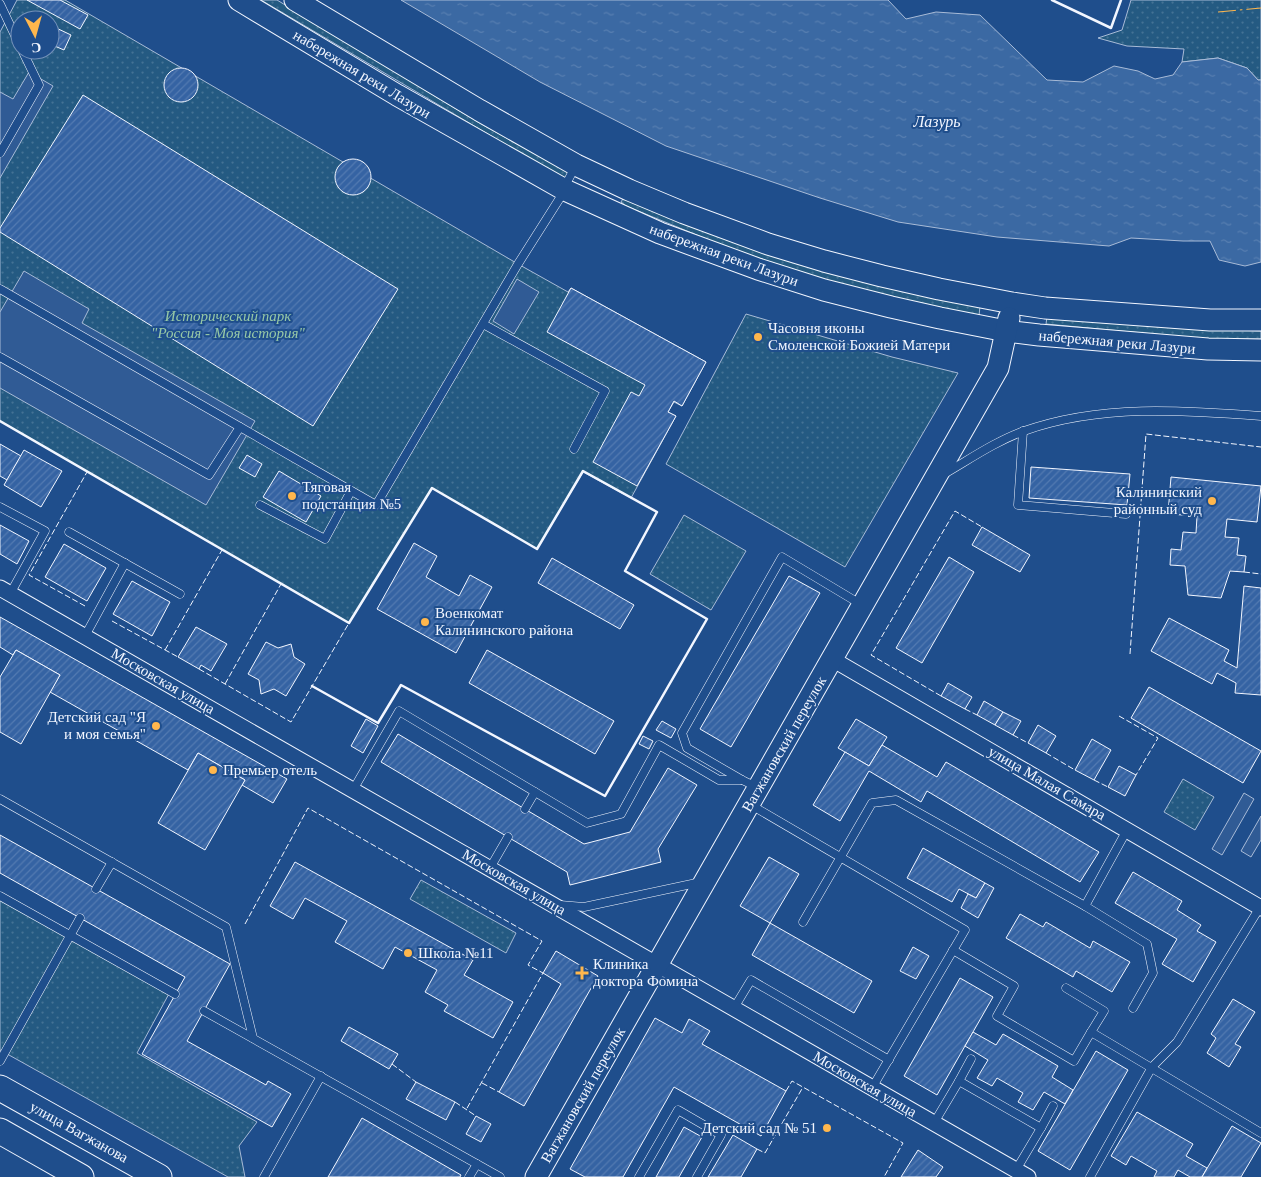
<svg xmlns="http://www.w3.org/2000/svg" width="1261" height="1177" viewBox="0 0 1261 1177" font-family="Georgia,serif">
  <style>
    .green { fill: url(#green-dots); stroke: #a8bbd7; fill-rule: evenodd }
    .parking { fill: #305b95; stroke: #a8bbd7 }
    .water { fill: url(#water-ripples); stroke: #a8bbd7 }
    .building { fill: url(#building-hatch); stroke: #f2f6ff }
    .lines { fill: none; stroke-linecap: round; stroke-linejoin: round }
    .lane-casing { stroke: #f2f6ff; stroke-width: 9 }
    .street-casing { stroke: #f2f6ff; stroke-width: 17 }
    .secondary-casing { stroke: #f2f6ff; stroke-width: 23 }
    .primary-casing { stroke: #f2f6ff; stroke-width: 27 }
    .lane { stroke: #1f4e8c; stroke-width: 8 }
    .street { stroke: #1f4e8c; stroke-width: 15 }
    .secondary { stroke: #1f4e8c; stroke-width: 21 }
    .primary { stroke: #1f4e8c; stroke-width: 25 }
    .fence { stroke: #f2f6ff; stroke-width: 1; stroke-dasharray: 6 2.5; stroke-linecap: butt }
    .wall { stroke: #f2f6ff; stroke-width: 2.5 }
    .power { stroke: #ffb74d; stroke-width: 1; stroke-dasharray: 18 4 2.5 4; stroke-linecap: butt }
    .poi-dot { fill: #ffb74d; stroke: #1f4e8c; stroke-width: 2 }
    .labels { text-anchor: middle; stroke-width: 4; stroke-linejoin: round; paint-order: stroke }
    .street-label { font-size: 15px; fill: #f2f6ff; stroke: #1f4e8c }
    .park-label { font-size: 15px; font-style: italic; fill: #97c8a6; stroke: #1f4e8c }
    .poi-label { font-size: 15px; fill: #f2f6ff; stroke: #1f4e8c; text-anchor: start }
    .water-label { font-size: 16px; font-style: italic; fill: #f2f6ff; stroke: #1f4e8c }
  </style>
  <defs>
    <pattern id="green-dots" width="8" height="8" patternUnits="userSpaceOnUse" patternTransform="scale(1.25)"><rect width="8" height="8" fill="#245a82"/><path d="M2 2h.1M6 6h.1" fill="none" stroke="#447295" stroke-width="1.8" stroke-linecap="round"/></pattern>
    <pattern id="water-ripples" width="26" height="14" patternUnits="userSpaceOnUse" patternTransform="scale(1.25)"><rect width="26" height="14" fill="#3b69a3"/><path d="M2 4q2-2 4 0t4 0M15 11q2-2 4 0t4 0" fill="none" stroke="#587fb1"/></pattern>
    <pattern id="building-hatch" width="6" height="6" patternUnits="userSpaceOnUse" patternTransform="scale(1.25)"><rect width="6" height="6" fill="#3563a3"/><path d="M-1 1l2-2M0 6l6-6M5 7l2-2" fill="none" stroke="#537ab1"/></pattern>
  </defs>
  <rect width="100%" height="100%" fill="#1f4e8c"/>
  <!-- green -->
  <g class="green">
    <path d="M17,0H65L518,264L568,292L571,288L706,362L682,406L674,402L668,412L676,416L631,498L583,472L537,549L432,488L349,623L0,421V32ZM20,20H50V50H20Z"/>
    <path d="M261,0H277L481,124L568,172L569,175L564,179Z"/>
    <path d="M1131,0H1261V80H1258L1247,68L1218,58L1182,62L1184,49L1127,46L1098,38L1122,30Z"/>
    <path d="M624,197L980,306L979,316L902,301L812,276L726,247L626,206L621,202Z"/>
    <path d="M746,314L892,357L958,373L845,567L666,464Z"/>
    <path d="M1047,317L1207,329L1261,331V339H1207L1046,324Z"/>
    <path d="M684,515L746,551L711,610L650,574Z"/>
    <path d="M1183,779L1214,797L1195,830L1164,812Z"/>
    <path d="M421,880L516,933L506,953L410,899Z"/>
    <path d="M0,893L171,990L137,1053L257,1122L239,1146L245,1177H228L0,1050Z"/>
  </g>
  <!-- parking -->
  <g class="parking">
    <path d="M29,72L53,86L0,178V92L13,99Z"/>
    <path d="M24,271L89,309L82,323L255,421L206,505L0,388V312Z"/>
    <path d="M517,279L539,292L514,334L493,321Z"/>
    <path d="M1244,793L1254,799L1222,855L1212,849Z"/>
    <path d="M1261,816V840L1251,857L1241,851Z"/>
  </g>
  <!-- water -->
  <path class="water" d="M401,0H888L906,19L936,12L980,15L1047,80L1083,82L1114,66L1138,71L1155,79L1173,75L1182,62L1218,58L1247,68L1258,80H1261V262L1245,266L1219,260L1210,241H1183L1131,238L1109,246L997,237L898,222L820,198L666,146L540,82Z"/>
  <!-- building -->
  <g class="building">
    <path d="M27,0H60L88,15L80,29Z"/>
    <path d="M50,25L71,35L64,50L50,44Z"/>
    <circle cx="181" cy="85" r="17"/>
    <path d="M83,95L398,289L313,426L0,232V228Z"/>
    <circle cx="353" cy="177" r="18"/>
    <path d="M571,288L706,362L682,406L674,401L668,412L676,416L637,486L593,462L631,392L639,396L645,385L547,332Z"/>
    <path d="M0,444L21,456L7,480L0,476Z"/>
    <path d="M24,450L62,471L41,507L4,485Z"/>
    <path d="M247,455L262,464L255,477L239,468Z"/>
    <path d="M1031,467L1130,474L1127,505L1029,498Z"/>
    <path d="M279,471L321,496L306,522L263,497Z"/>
    <path d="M1171,477L1261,486L1257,522L1227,519L1225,537L1239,538L1237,555L1246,556L1244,572L1230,571L1221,598L1188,595L1185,566L1170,565L1171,549L1181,550L1183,532L1196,533L1197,516L1168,514Z"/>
    <path d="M0,525L29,541L17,564L0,554Z"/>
    <path d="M982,527L1030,555L1020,572L972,545Z"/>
    <path d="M414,543L437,556L426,577L459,596L470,575L492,587L456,653L377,609Z"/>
    <path d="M64,544L106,568L87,601L45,577Z"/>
    <path d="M949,557L974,572L922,663L896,648Z"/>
    <path d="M552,558L634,605L620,629L538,583Z"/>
    <path d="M789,576L820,593L731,747L700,729Z"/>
    <path d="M132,581L170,602L152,636L113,614Z"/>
    <path d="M1244,586L1261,588V695L1235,693L1236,683L1217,673L1212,684L1151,651L1169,618L1229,650L1224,661L1237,668Z"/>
    <path d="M0,617L287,779L273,803L242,785L245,780L198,753L188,770L50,692L60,675L16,650L13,655L0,647Z"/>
    <path d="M196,627L227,644L211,671L201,665L199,669L178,657Z"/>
    <path d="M266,642L278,648L291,644L294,657L305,664L286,696L274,689L261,694L259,680L248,674Z"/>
    <path d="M16,650L60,675L21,744L0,732V677Z"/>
    <path d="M487,650L614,721L595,754L469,683Z"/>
    <path d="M948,683L972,697L965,709L941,696Z"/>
    <path d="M1149,687L1261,751L1243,783L1131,718Z"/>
    <path d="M984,701L1003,712L995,725L977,715Z"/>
    <path d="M1003,712L1021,721L1013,735L995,725Z"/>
    <path d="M366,719L378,726L363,753L351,746Z"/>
    <path d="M856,719L887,737L869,766L838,748Z"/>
    <path d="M662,721L676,729L671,738L656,730Z"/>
    <path d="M1038,725L1056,736L1046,753L1028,743Z"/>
    <path d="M398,734L584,844L630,832L668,768L697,785L658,849L661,862L570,885L567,872L381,762Z"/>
    <path d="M643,736L653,741L649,749L639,744Z"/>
    <path d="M1092,739L1111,750L1094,780L1075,770Z"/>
    <path d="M882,745L937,777L946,762L1099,852L1080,882L927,791L921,802L869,771L840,821L813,805L845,752L869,766Z"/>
    <path d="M198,753L245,780L205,850L158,823Z"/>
    <path d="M1119,766L1136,775L1125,796L1108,787Z"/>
    <path d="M0,835L230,964L187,1041L266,1085L268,1081L291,1094L272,1127L142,1054L185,977L0,873Z"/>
    <path d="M923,848L985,883L976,898L959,889L952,902L907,878Z"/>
    <path d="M769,857L799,874L770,923L740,906Z"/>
    <path d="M295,862L473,960L464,975L513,1002L493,1038L444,1011L448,1005L425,992L437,970L395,947L383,969L335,942L347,921L305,898L293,919L270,906Z"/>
    <path d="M1133,872L1182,901L1177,910L1201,925L1197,931L1216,942L1193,982L1162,964L1177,939L1115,903Z"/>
    <path d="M985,883L994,888L978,918L961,908L968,894L976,898Z"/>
    <path d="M1020,914L1043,927L1046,922L1090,948L1093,941L1130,962L1112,992L1076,971L1073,977L1006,938Z"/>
    <path d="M770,923L872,981L854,1013L752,955Z"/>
    <path d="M913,947L929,956L916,979L900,971Z"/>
    <path d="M556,951L598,976L524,1106L499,1092L561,984L543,973Z"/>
    <path d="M960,978L993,997L937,1095L904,1076Z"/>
    <path d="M1233,999L1255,1012L1235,1044L1241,1047L1229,1067L1207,1053L1216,1038L1211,1034Z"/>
    <path d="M655,1018L682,1033L689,1019L710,1031L702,1044L786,1091L761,1136L674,1087L623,1177H585L570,1169Z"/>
    <path d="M349,1027L398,1054L389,1069L341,1041Z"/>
    <path d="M973,1032L996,1045L1003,1034L1058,1066L1052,1077L1073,1090L1065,1104L1044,1092L1033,1110L1018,1102L1023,1093L997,1078L992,1086L977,1078L988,1060L965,1046Z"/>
    <path d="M1096,1051L1128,1070L1070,1170L1038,1151Z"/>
    <path d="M416,1082L455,1102L446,1120L406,1099Z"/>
    <path d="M1137,1112L1193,1144L1186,1156L1207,1168L1202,1177H1190L1178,1170L1174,1177H1154L1157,1171L1131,1156L1126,1165L1111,1156Z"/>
    <path d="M476,1116L491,1124L481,1142L466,1134Z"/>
    <path d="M362,1118L461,1175L460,1177H328Z"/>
    <path d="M1232,1126L1261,1143L1241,1177H1202Z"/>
    <path d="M684,1127L702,1137L679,1177H656Z"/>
    <path d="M733,1135L757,1149L741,1177H708Z"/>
    <path d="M918,1150L943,1167L936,1177H901Z"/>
  </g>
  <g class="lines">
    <!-- lane casing -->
    <g class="lane-casing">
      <g id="lane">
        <path d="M0,4L20,46"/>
        <path d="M0,153L39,85L22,50"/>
        <path d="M0,289L240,427"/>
        <path d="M483,324L605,391L574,449"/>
        <path d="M0,357L209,475L240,427L376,505L518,264L565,190L564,188L575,167"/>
        <path d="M1023,431L1018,505L1126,514"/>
        <path d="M944,474C970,459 996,441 1024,431C1100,404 1182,410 1261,416"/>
        <path d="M260,505L325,539L351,491"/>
        <path d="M0,507L45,531L10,594"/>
        <path d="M69,532L180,594"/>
        <path d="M85,636L125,563"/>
        <path d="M757,787L742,780L687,748L682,733L782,557L862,605"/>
        <path d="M353,790L399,711L587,823L621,814L659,745L719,780H742"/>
        <path d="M0,799L226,927L253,1038"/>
        <path d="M751,805L965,930L872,1088"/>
        <path d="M525,809L535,792"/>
        <path d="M490,868L508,837"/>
        <path d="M96,889L112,862"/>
        <path d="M0,896L175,994"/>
        <path d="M560,905L584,907L701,882"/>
        <path d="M1085,906L1127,830"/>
        <path d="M803,922L872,803L896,800L1085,906L1147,944L1153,973L1133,1008"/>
        <path d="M953,950L1014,986L997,1016L1074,1061L1091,1032L1261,1133"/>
        <path d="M1066,988L1104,1011L1091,1032"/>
        <path d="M734,1008L751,980L889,1060"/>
        <path d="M204,1011L500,1177"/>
        <path d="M0,1061L80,918"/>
        <path d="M959,1081L971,1059"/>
        <path d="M934,1123L959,1081L1041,1128L1016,1170"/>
        <path d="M1041,1128L1053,1106"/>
        <path d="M264,1177L321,1076"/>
        <path d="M469,1177L477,1164"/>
        <path d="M639,1177L678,1110L721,1135L697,1177"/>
        <path d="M1090,1177L1152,1067L1177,1042L1260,907"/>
      </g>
    </g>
    <!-- street casing -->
    <g class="street-casing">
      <g id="street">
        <path d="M0,588L1028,1177"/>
        <path d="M832,659L1261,908"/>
      </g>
    </g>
    <!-- secondary casing -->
    <g class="secondary-casing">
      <g id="secondary">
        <path d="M239,0L397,95L565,190L660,233L758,269L824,290L891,307L940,318L1006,331L1039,335L1208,349L1261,350"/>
        <path d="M295,0L479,110L576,165L629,190L684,213L768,244L824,261L882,276L939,289L1012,303L1045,308L1210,320H1261"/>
        <path d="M536,1177L998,368L1009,318"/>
      </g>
    </g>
    <!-- primary casing -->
    <g class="primary-casing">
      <g id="primary">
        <path d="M0,1088L159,1177"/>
        <path d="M0,1131L81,1177"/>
      </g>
    </g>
    <!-- lane -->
    <use href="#lane" class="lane"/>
    <!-- street -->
    <use href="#street" class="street"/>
    <!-- secondary -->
    <use href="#secondary" class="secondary"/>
    <!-- primary -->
    <use href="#primary" class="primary"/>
    <!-- fence -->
    <g class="fence">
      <path d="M1140,511L1168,514"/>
      <path d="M1244,572L1261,574"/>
      <path d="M85,606L29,575L87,472"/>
      <path d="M112,621L178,657"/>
      <path d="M165,650L222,550"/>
      <path d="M1130,654L1146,434L1261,447"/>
      <path d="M199,669L291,722L349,623"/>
      <path d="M225,684L281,584"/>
      <path d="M941,696L871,655L955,511L982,527"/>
      <path d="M965,709L977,715"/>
      <path d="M1119,716L1158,738L1136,775"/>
      <path d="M1013,735L1028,743"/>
      <path d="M1046,753L1075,770"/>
      <path d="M1094,780L1108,787"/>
      <path d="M245,924L308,808L542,941L528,965L543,973L466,1110"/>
      <path d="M392,1064L416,1082"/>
      <path d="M482,1083L499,1092"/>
      <path d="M786,1091L792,1081L903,1143L884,1177"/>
      <path d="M455,1102L476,1116"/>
      <path d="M757,1149L765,1153L803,1087"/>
    </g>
    <!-- wall -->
    <g class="wall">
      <path d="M1052,0L1111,28L1121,0"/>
      <path d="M0,421L349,623L432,488L537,549L583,471L657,512L625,571L707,619L605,796L401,685L378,723L312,686"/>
    </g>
    <!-- power -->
    <path class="power" d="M1218,12L1261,8"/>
  </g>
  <!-- markers -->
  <g class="poi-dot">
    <circle cx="758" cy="337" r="5"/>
    <circle cx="292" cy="496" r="5"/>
    <circle cx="1212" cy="501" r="5"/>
    <circle cx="425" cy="622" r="5"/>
    <circle cx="156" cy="726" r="5"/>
    <circle cx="213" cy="770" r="5"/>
    <circle cx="408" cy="953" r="5"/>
    <path d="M579.5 965.5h5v5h5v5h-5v5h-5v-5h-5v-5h5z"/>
    <circle cx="827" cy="1128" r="5"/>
  </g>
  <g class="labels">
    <!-- street labels -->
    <g class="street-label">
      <text transform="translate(362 74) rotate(31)" y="5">набережная реки Лазури</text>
      <text transform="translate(724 255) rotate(20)" y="5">набережная реки Лазури</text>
      <text transform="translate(1117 342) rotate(5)" y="5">набережная реки Лазури</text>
      <text transform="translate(163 681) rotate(30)" y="5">Московская улица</text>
      <text transform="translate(784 744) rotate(-60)" y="5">Вагжановский переулок</text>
      <text transform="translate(1047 783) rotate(30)" y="5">улица Малая Самара</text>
      <text transform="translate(514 882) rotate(30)" y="5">Московская улица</text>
      <text transform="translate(865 1084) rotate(30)" y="5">Московская улица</text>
      <text transform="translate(583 1095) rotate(-60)" y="5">Вагжановский переулок</text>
      <text transform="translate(79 1132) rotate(29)" y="5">улица Вагжанова</text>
    </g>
    <!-- park labels -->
    <g class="park-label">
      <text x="228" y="321">Исторический парк<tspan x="228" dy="17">"Россия - Моя история"</tspan></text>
    </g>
    <!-- poi labels -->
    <g class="poi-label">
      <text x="768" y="333">Часовня иконы<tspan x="768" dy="17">Смоленской Божией Матери</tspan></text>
      <text x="302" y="492">Тяговая<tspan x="302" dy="17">подстанция №5</tspan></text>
      <text x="1202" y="497" text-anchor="end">Калининский<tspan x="1202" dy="17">районный суд</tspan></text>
      <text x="435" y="618">Военкомат<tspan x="435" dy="17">Калининского района</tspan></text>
      <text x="146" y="722" text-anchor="end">Детский сад "Я<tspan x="146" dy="17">и моя семья"</tspan></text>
      <text x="223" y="775">Премьер отель</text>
      <text x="418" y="958">Школа №11</text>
      <text x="593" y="969">Клиника<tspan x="593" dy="17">доктора Фомина</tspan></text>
      <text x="817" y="1133" text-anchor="end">Детский сад № 51</text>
    </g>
    <!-- water labels -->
    <g class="water-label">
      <text x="937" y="127">Лазурь</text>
    </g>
  </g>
  <!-- north arrow -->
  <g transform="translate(35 35) rotate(174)"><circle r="24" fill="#1f4e8c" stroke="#7391ba"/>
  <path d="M0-4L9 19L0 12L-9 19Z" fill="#ffb74d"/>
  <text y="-8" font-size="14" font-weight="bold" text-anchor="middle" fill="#f2f6ff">С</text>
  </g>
</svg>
